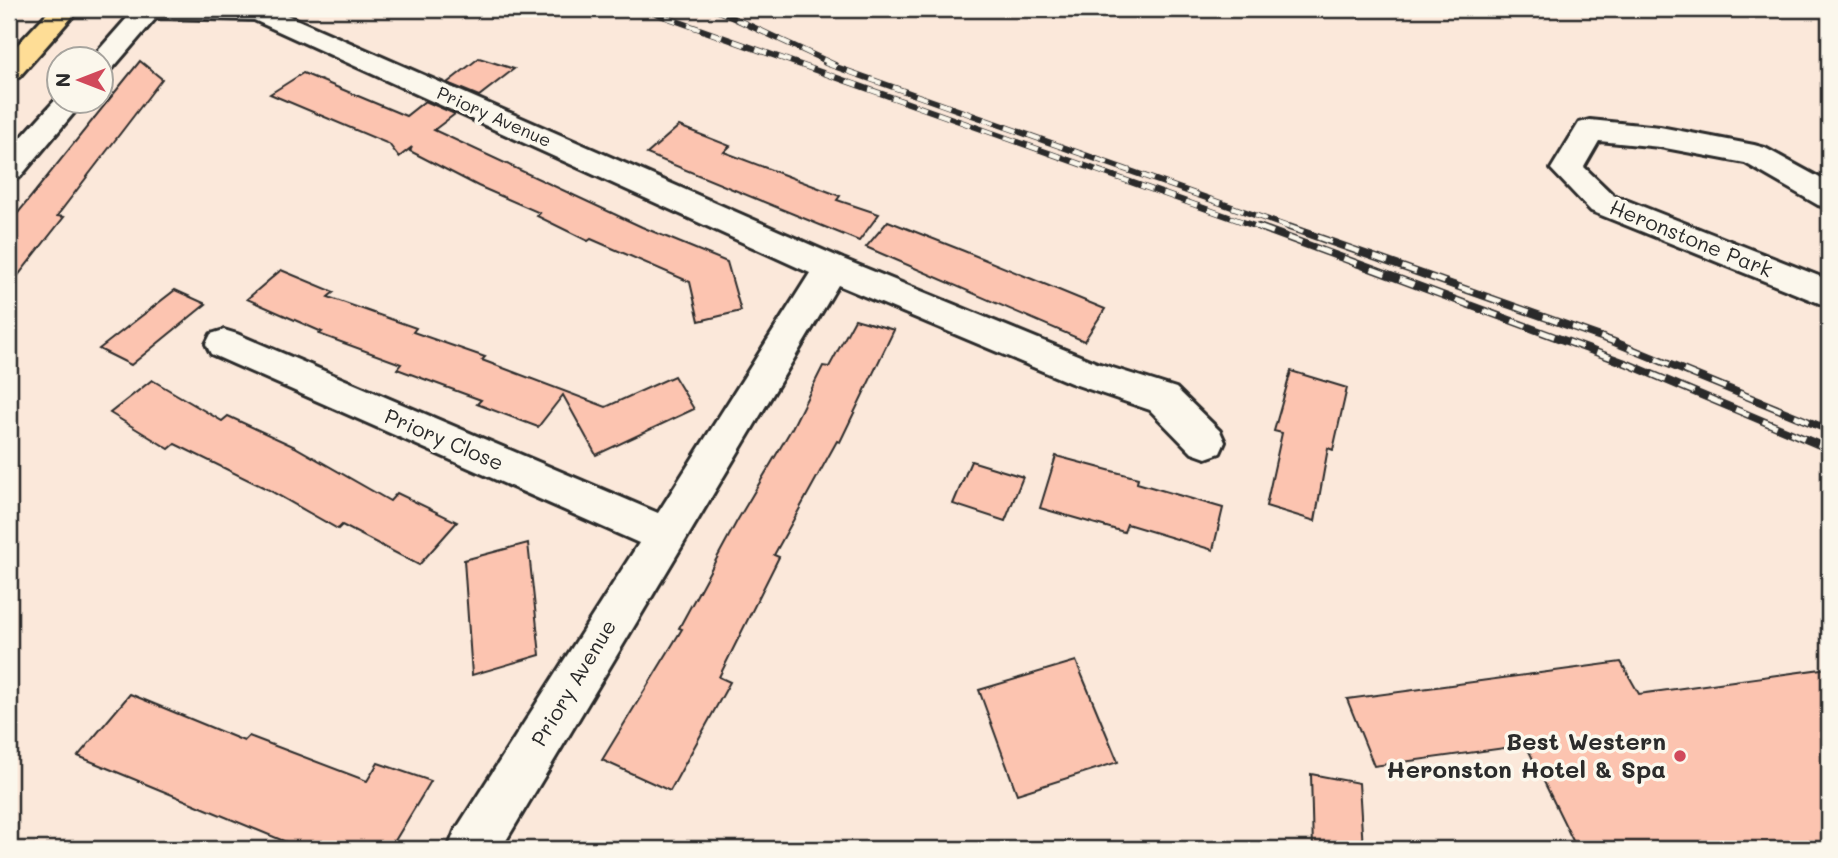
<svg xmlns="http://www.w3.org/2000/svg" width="1838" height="858" viewBox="0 0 1838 858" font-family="Mali,sans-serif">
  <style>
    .building { fill: #fcc4b0; stroke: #2b2b2b; stroke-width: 2 }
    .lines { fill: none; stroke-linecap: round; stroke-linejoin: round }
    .minor-casing { stroke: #2b2b2b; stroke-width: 6 }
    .major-casing { stroke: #2b2b2b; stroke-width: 6 }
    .minor { fill: #fbf7ec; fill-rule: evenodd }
    .major { fill: #fedd96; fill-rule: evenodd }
    .rail-far1-casing { stroke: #2b2b2b; stroke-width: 6 }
    .rail-casing { stroke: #2b2b2b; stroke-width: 8 }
    .rail-far1 { stroke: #fbf7ec; stroke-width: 4.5; stroke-dasharray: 12; stroke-linecap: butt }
    .rail { stroke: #fbf7ec; stroke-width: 5; stroke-dasharray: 15; stroke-linecap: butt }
    .poi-dot { fill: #d1495b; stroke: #fbf7ec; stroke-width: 2.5 }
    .labels { text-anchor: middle; stroke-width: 7; stroke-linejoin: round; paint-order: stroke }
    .far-street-label { font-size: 18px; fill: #2b2b2b; stroke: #fbf7ec }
    .street-label { font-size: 21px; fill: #2b2b2b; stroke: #fbf7ec }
    .near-poi-label { font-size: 24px; font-weight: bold; fill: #2b2b2b; stroke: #fbf7ec; text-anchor: end }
  </style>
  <rect width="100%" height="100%" fill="#fbe8da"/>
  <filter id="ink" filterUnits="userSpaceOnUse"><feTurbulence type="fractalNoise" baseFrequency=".0143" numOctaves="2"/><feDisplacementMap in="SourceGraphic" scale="14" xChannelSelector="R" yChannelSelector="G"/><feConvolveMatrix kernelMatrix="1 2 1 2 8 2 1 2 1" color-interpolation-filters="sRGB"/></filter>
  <g filter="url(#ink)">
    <!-- building -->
    <g class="building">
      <path d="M479,58L514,69L479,96L447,83Z"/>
      <path d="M140,61L162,79L57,216L64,217L9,287V224Z"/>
      <path d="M303,73L406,116L425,101L455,114L434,130L642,227L727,262L741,311L699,321L690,282L591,239L588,241L537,216L540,213L478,186L410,151L412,147L399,157L389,144L270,94Z"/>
      <path d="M679,126L730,146L724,152L840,196L837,200L879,214L859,241L647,154Z"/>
      <path d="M888,221L964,251L1105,309L1084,341L866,247Z"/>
      <path d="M281,270L334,292L328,297L416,328L413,332L485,357L482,360L606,407L674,376L694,409L596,455L563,395L538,427L477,404L481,400L397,369L401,364L319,334L322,332L247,299Z"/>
      <path d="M175,290L206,304L131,365L99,349Z"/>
      <path d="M855,319L894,330L840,442L837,441L774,555L779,557L719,677L730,682L670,791L602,760L682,629L679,628L737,521L792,428L823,366L829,367Z"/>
      <path d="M1291,371L1347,388L1333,450L1328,448L1315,521L1266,506L1282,433L1274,431Z"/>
      <path d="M152,380L222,421L228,416L295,447L390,501L397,493L457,522L419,565L342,525L338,529L267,489L175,444L169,449L110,413Z"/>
      <path d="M1056,456L1138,478L1137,483L1223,508L1213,550L1127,524L1124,532L1040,508Z"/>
      <path d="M971,461L1023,477L1005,521L953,504Z"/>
      <path d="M528,543L540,655L472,675L464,560Z"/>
      <path d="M1076,661L1118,762L1017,794L979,690Z"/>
      <path d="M1621,662L1639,694L1829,668V849H1577L1526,745L1374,766L1347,699Z"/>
      <path d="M130,694L244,741L249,736L367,781L378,763L431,781L390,849H303L78,756Z"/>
      <path d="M1311,774L1359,783L1363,849H1313Z"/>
    </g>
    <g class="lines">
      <!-- minor casing -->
      <g class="minor-casing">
        <g id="minor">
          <path d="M135,9H273L843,259L1097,363L1176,388L1220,431L1225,442L1220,453L1206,458L1192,453L1150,410L1071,383L838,285L501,849H448L455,831L639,543L211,354L206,344L211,334L224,330L237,334L658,513L810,273L254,20L156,18L112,69L102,71V60H90Z"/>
          <path d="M60,95V102H83L20,177L9,180V151Z"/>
          <path d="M1590,120L1660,127L1754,145L1765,148L1829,183V208L1818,205L1745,163L1660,147L1599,141L1584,167L1613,195L1829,280V307L1591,211L1551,169L1579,123Z"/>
        </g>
      </g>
      <!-- major casing -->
      <g class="major-casing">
        <path id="major" d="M51,9H79L19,77L9,80V54Z"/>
      </g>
      <!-- minor -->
      <use href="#minor" class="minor"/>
      <!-- major -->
      <use href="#major" class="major"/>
      <!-- rail-far1 casing -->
      <g class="rail-far1-casing">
        <g id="rail-far1">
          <path d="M643,9L1263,229"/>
          <path d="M714,9L835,65"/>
          <path d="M825,63L1294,229"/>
        </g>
      </g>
      <!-- rail casing -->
      <g class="rail-casing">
        <g id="rail">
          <path d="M1259,227L1628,364L1829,449"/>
          <path d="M1289,227L1612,341L1829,430"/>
        </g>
      </g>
      <!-- rail-far1 -->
      <use href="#rail-far1" class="rail-far1"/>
      <!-- rail -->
      <use href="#rail" class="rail"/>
    </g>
  </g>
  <!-- markers -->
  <circle class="poi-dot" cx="1680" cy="756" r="7"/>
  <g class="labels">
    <!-- far-street labels -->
    <g class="far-street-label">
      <text transform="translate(494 117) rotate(24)" y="6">Priory Avenue</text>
    </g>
    <!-- street labels -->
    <g class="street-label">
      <text transform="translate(1691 239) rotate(22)" y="7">Heronstone Park</text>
      <text transform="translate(444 440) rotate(23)" y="7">Priory Close</text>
      <text transform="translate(574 683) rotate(-59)" y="7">Priory Avenue</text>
    </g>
    <!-- near-poi labels -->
    <g class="near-poi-label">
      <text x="1666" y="750">Best Western<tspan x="1666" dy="28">Heronston Hotel &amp; Spa</tspan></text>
    </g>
  </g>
  <!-- margin -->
  <rect width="1838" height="858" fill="none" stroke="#fbf7ec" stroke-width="35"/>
  <rect x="18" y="18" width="1803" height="823" fill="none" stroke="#2b2b2b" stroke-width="2.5" filter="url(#ink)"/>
  <!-- north arrow -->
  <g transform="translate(80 80) rotate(270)"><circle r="33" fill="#fbf7ec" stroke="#a8a59f" stroke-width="2"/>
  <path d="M0-5L12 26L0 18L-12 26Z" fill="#d1495b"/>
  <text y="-10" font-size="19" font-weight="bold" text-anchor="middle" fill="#2b2b2b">N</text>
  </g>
</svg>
